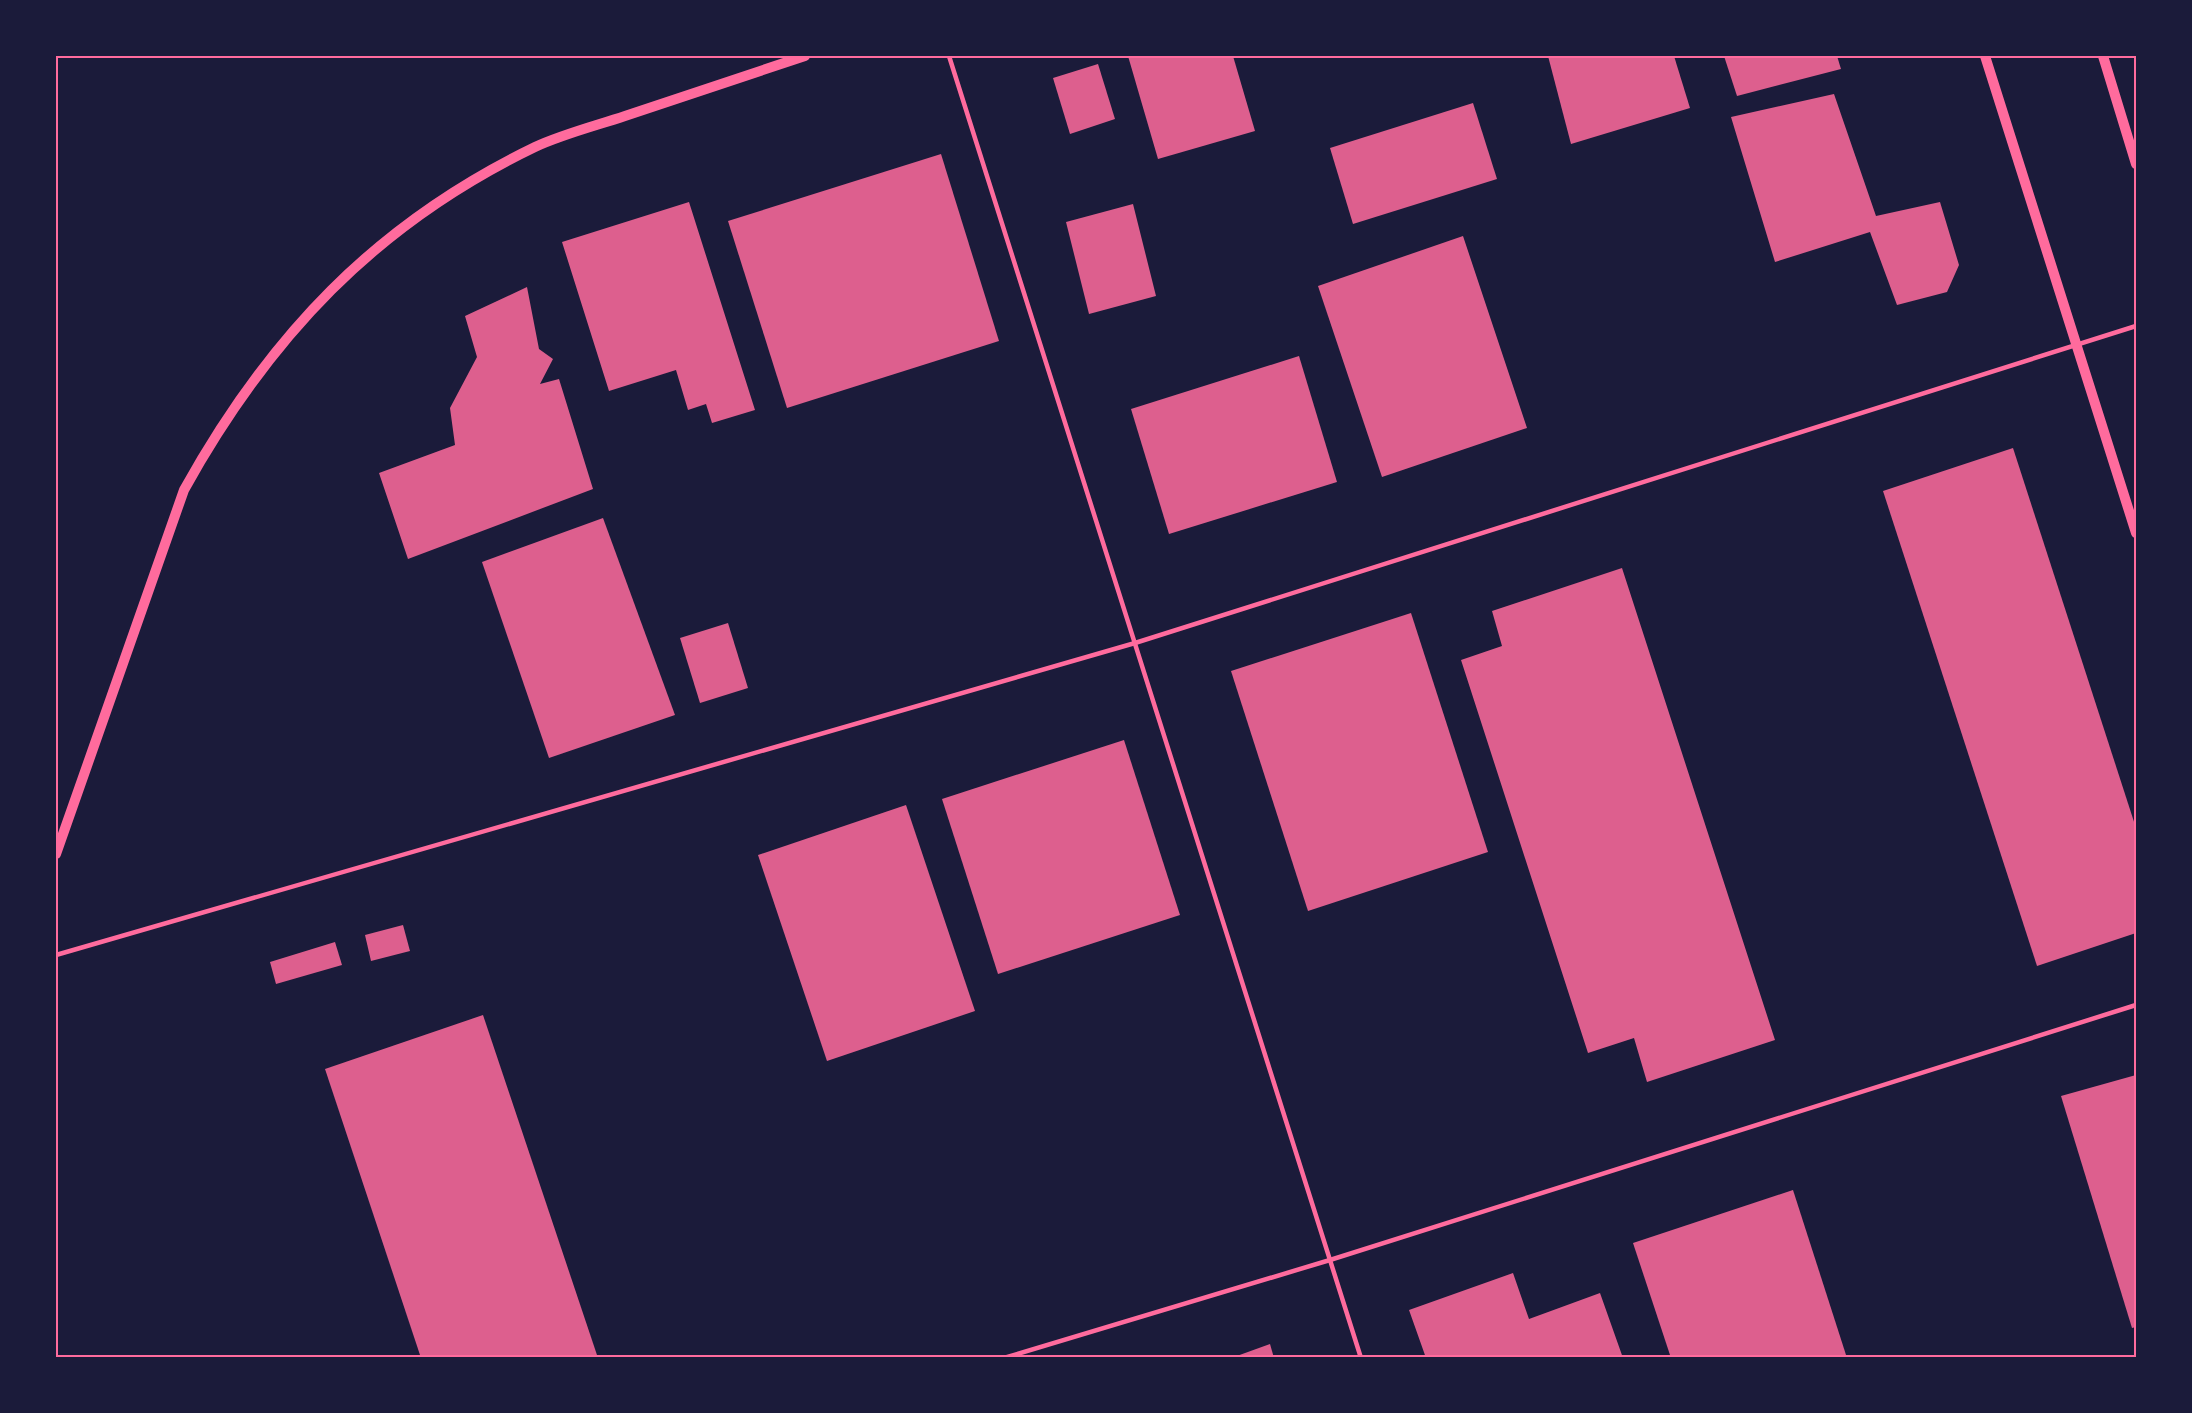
<svg xmlns="http://www.w3.org/2000/svg" width="2192" height="1413" viewBox="0 0 2192 1413" font-family="Quicksand,sans-serif">
  <style>
    .building { fill: #dd5f8e }
    .lines { fill: none; stroke-linecap: round; stroke-linejoin: round }
    .service { stroke: #ff6b9d; stroke-width: 4.5 }
    .tertiary { stroke: #ff6b9d; stroke-width: 10 }
    .neatline { fill: none; stroke: #ff6b9d; stroke-width: 2 }
  </style>
  <rect width="100%" height="100%" fill="#1b1b3a"/>
  <!-- building -->
  <g class="building">
    <path d="M1128,56H1233L1255,131L1158,159Z"/>
    <path d="M1548,56H1674L1690,108L1571,144Z"/>
    <path d="M1724,56H1837L1841,69L1737,96Z"/>
    <path d="M1098,64L1115,119L1070,134L1053,78Z"/>
    <path d="M1834,94L1876,216L1940,202L1959,265L1947,292L1897,305L1870,232L1775,262L1731,117Z"/>
    <path d="M1473,103L1497,179L1353,224L1330,148Z"/>
    <path d="M941,154L999,341L787,408L728,221Z"/>
    <path d="M689,202L755,410L712,423L706,404L688,410L676,370L609,391L562,242Z"/>
    <path d="M1133,204L1156,296L1089,314L1066,222Z"/>
    <path d="M1463,236L1527,428L1382,477L1318,286Z"/>
    <path d="M527,287L539,349L553,359L540,384L559,379L593,489L408,559L379,473L455,445L450,408L477,357L465,316Z"/>
    <path d="M1299,356L1337,482L1169,534L1131,409Z"/>
    <path d="M2013,448L2136,828V933L2037,966L1883,491Z"/>
    <path d="M603,518L675,715L549,758L482,562Z"/>
    <path d="M1622,568L1775,1040L1647,1082L1634,1038L1588,1053L1461,660L1502,646L1492,611Z"/>
    <path d="M1411,613L1488,852L1308,911L1231,671Z"/>
    <path d="M728,623L748,688L700,703L680,638Z"/>
    <path d="M1124,740L1180,915L998,974L942,799Z"/>
    <path d="M906,805L975,1011L827,1061L758,855Z"/>
    <path d="M403,925L410,951L371,961L365,935Z"/>
    <path d="M335,942L342,965L276,984L270,962Z"/>
    <path d="M483,1015L598,1358H421L325,1069Z"/>
    <path d="M2136,1075V1327L2132,1328L2061,1096Z"/>
    <path d="M1793,1190L1847,1358H1671L1633,1243Z"/>
    <path d="M1513,1273L1529,1319L1600,1293L1623,1358H1426L1409,1310Z"/>
    <path d="M1270,1344L1274,1358H1234V1357Z"/>
  </g>
  <g class="lines">
    <!-- service -->
    <g class="service">
      <path d="M949,56L1361,1358"/>
      <path d="M56,955L1135,643L2136,326"/>
      <path d="M1004,1358L1330,1260L2136,1005"/>
    </g>
    <!-- tertiary -->
    <g class="tertiary">
      <path d="M1985,56L2136,533"/>
      <path d="M2103,56L2136,164"/>
      <path d="M56,854L184,490C269,337 375,224 535,147C563,134 595,126 625,116C685,96 745,76 805,56"/>
    </g>
  </g>
  <!-- border -->
  <rect width="2192" height="1413" fill="none" stroke="#1b1b3a" stroke-width="114"/>
  <rect x="57" y="57" width="2078" height="1299" class="neatline"/>
</svg>
